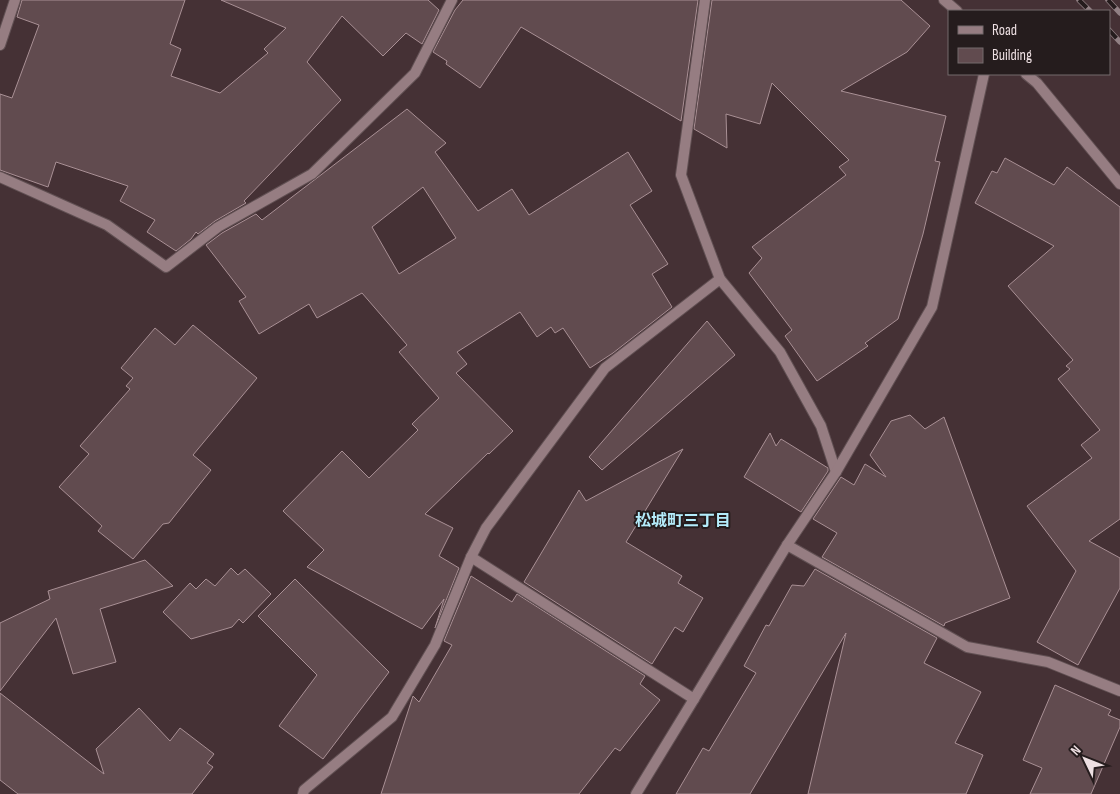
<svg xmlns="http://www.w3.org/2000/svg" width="1120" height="794" viewBox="0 0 1120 794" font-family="'Sofia Sans Condensed','Noto Sans JP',sans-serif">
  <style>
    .building { fill: #614b4f; stroke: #a99095; fill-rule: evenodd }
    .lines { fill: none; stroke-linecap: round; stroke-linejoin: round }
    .service-casing { stroke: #615053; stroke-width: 12 }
    .minor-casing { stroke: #615053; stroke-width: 12 }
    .service { stroke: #967d82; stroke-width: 10 }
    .minor { stroke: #967d82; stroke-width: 10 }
    .rail-casing { stroke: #918084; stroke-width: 5.5 }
    .rail { stroke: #251c1d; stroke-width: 4; stroke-dasharray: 11; stroke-linecap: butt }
    .labels { text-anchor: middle; stroke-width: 4; stroke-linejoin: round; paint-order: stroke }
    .neighbourhood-label { font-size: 16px; font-weight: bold; fill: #b4ecfb; stroke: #251c1d }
  </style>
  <rect width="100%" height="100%" fill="#453135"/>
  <!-- building -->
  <g class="building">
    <path d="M22,0H185L170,44L181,49L171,76L220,93L268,53L264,49L286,28L221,0H428L439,10L422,44L406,33L383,56L342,16L307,62L341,100L244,201L246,203L215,221L198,234L196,232L191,239L176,251L147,232L155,220L120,201L128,186L56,162L48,187L0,170V94L12,98L39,25L17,17Z"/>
    <path d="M463,0H698L681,121L521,27L480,88L446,64L447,61L433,52L455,10Z"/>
    <path d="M712,0H901L930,26L907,52L841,91L946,116L935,161L940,162L923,234L898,319L865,343L868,346L817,381L785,336L792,330L749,273L762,258L752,247L846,175L839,167L849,160L772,83L760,124L726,114L727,148L694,129Z"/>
    <path d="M407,109L446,143L435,152L478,211L512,189L529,215L628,152L652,191L630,205L668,264L652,274L672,307L613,353L590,368L563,328L555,333L551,327L537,337L520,312L457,352L467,364L456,373L513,431L489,454L488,453L425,514L453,528L439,556L459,568L435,628L444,599L422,629L307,567L324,550L283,511L342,451L369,478L418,430L412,424L439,398L399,352L407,345L362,293L317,318L309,304L259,334L239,301L246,297L206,245L222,233L256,214L262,220ZM423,187L456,238L399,274L372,227Z"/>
    <path d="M1005,158L1054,185L1067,167L1120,207V519L1089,541L1120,558V588L1078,665L1037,642L1076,571L1027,506L1092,458L1081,445L1100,430L1058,379L1070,369L1066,366L1073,360L1008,286L1054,246L975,203L992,171L997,173Z"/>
    <path d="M707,321L735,355L602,470L589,457Z"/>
    <path d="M193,325L257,378L193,455L211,470L169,523L163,524L133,559L98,531L102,526L59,487L89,454L80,446L130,389L126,386L133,378L121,368L155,328L175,345Z"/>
    <path d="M910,415L925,429L944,417L1010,598L945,623L944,626L822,557L837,533L813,519L841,477L854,485L865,464L886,477L870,455L891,421Z"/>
    <path d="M770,433L776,446L781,439L828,468V471L801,512L744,477Z"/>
    <path d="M683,449L626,542L682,576L678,583L703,598L683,632L675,627L652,664L524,582L579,490L586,501Z"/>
    <path d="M145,560L173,586L100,609L116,662L73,674L56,618L0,691V623L50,599L48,591Z"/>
    <path d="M231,568L238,575L245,569L271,594L243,623L239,619L232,627L191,639L163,612L190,583L196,589L206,579L215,586Z"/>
    <path d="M815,569L937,638L924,663L981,692L955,743L983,755L966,794H808L846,633L750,794H676L703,748L709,751L756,673L744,666L766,625L769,626L792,585L804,586Z"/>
    <path d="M471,576L512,602L517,594L645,676L640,684L660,700L620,751L615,748L579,794H381L413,696L419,702L452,645L444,641Z"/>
    <path d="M295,579L389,672L323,759L279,726L317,675L258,616Z"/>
    <path d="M1055,685L1111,710L1108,715L1120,720V727L1091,794H1030L1042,768L1023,760Z"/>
    <path d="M0,693L104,774L96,749L139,708L170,741L180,728L214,754L207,763L213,767L192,794H18L0,780Z"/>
  </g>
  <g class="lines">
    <!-- service casing -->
    <g class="service-casing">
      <g id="service">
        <path d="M705,0L681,175L720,279L780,352L821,426L836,472"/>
        <path d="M0,177L107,225L166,267L218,227L312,174L415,73L452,0"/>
        <path d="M787,545L967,647L1048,662L1120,691"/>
        <path d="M471,557L694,699"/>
        <path d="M303,794L304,790L392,717L435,645L471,557L486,528L605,368L720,279"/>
      </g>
    </g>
    <!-- minor casing -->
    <g class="minor-casing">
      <g id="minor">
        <path d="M944,0L957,11"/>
        <path d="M0,45L15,0"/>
        <path d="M1026,74L1037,83L1120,184"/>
        <path d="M636,794L694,699L787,545L836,472L932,307L984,74"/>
      </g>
    </g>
    <!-- service -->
    <use href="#service" class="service"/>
    <!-- minor -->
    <use href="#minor" class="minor"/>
    <!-- rail casing -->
    <g class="rail-casing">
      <g id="rail">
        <path d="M1079,0L1090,11"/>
        <path d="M1108,0L1120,13"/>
        <path d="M1109,30L1120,42"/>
      </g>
    </g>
    <!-- rail -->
    <use href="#rail" class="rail"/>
  </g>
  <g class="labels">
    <!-- neighbourhood labels -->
    <g class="neighbourhood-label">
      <text x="683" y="526">松城町三丁目</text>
    </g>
  </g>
  <!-- legend -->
  <rect x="948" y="10" width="162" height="65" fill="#251c1d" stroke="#756a6c"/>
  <rect x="958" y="26" width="25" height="8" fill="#967d82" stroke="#756a6c"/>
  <text x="992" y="35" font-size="15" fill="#eddfe2">Road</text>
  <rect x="958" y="48" width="25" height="15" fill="#614b4f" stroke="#756a6c"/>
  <text x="992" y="60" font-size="15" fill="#eddfe2">Building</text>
  <!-- north arrow -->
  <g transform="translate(1085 759) rotate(313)" stroke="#251c1d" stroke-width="4" paint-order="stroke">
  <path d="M0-4L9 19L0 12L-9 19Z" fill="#eddfe2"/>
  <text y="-8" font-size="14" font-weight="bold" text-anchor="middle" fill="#eddfe2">N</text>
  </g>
</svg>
